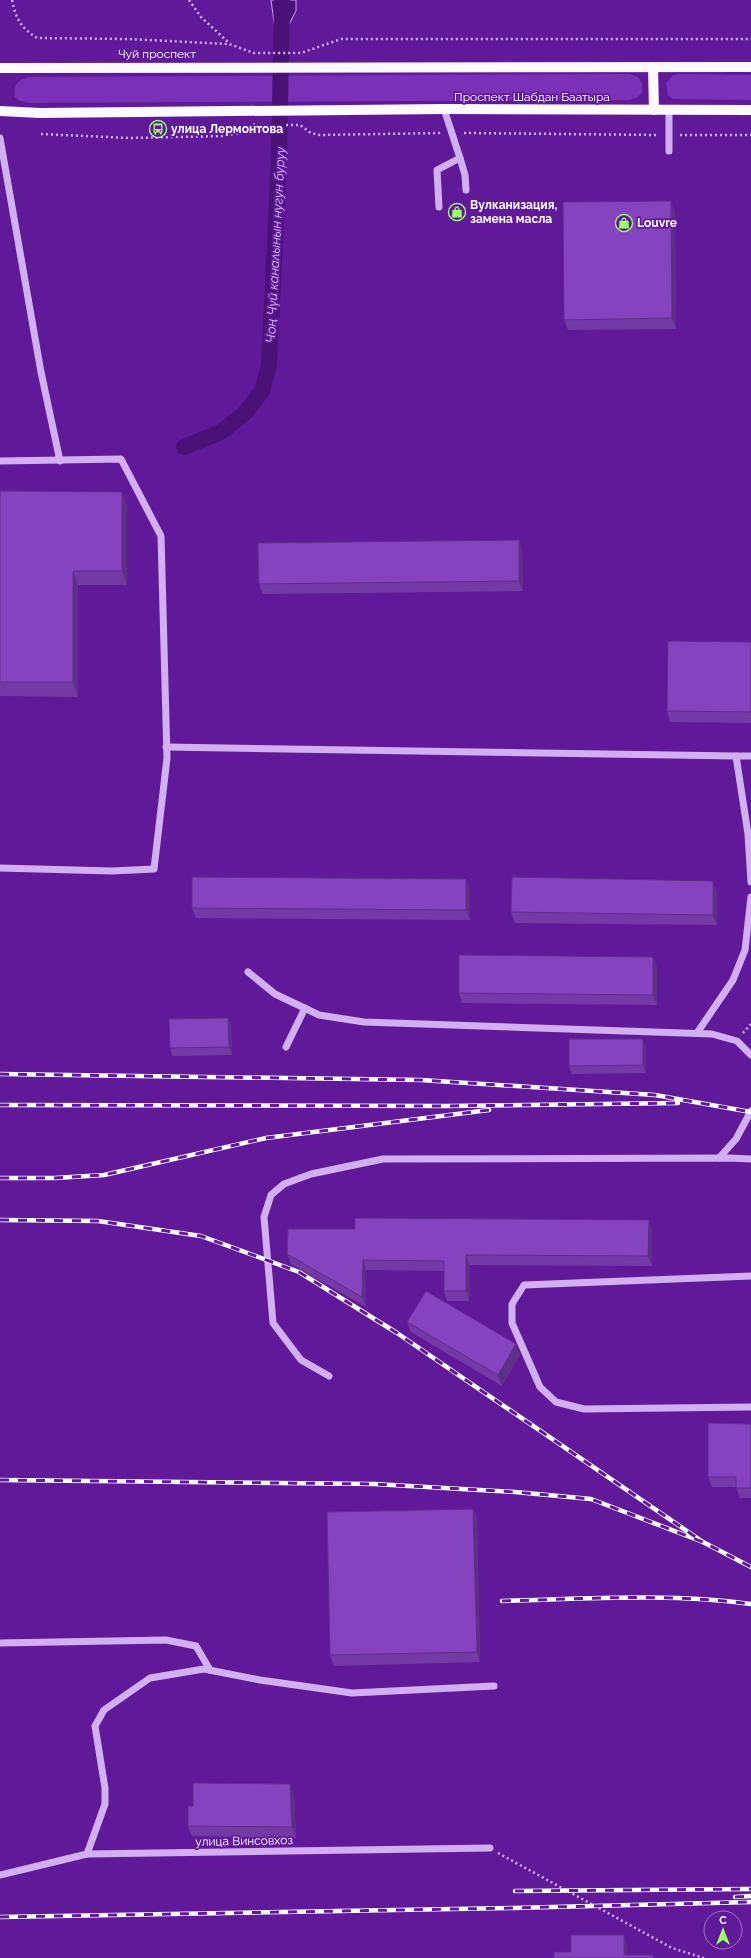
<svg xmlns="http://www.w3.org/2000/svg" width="751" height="1958" viewBox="0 0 751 1958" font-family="Raleway,sans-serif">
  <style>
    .green { fill: #7a31b8 }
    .water { fill: #4a1177; stroke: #cca2f3 }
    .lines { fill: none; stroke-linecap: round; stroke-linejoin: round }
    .canal { stroke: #4a1177; stroke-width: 16 }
    .path { stroke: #d2aff1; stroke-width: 2.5; stroke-dasharray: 2 3; stroke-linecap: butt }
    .minor { stroke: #d2aff1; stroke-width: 7 }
    .major { stroke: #fdf9ff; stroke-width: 10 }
    .rail-casing { stroke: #fff; stroke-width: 4.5 }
    .rail { stroke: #601a99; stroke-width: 3; stroke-dasharray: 9; stroke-linecap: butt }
    .wall { fill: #733aa5 }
    .shaded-wall { fill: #5e2f86 }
    .building { fill: #8643c0; stroke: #5e2f86 }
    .labels { text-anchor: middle; stroke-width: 3.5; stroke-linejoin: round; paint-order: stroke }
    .street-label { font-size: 12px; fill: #fff; stroke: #601a99 }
    .poi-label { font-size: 12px; font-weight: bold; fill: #fff; stroke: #601a99; text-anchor: start }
    .water-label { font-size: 13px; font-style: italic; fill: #dbbcf7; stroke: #601a99 }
  </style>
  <rect width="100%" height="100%" fill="#601a99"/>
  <!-- green -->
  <g class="green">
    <path d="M628,74C640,76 644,81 642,93L636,98L628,100L29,103L20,101L15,97C13,85 17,80 29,77Z"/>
    <path d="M679,74L751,75V100L673,99L668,95L666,83L673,75Z"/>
  </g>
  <!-- water -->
  <path class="water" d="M271,0H296V11L289,24L275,29Z"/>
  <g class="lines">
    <!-- canal -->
    <path class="canal" d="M184,447L221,432L244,414L262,391L269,366L279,159L282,0"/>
    <!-- path -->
    <g class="path">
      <path d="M12,0C16,19 21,28 37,38L128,39L229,44L254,53H301L341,39H751"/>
      <path d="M189,0L201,17L229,43"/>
      <path d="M286,125H300L311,133L320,135L441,133"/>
      <path d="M464,133L659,135"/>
      <path d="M41,134L129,138L225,136L242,132L255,124"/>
      <path d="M680,135H751"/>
      <path d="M743,1033L751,1024"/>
      <path d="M498,1853L672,1948L704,1958"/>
    </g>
    <!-- minor -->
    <g class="minor">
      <path d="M669,110V151"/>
      <path d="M0,138L41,372L60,461"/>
      <path d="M460,158L465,175L466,190"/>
      <path d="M439,207L437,170L460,158L444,109"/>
      <path d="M0,461L121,459L161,536L167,758L154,869L112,871L0,868"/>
      <path d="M166,747L736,756"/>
      <path d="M751,756H736L748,834L751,882"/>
      <path d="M248,972L275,994L319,1015L364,1022L712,1034L737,1041L751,1055"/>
      <path d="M697,1033L733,980L745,950L751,897"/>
      <path d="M286,1047L305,1008"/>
      <path d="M719,1158L736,1139L751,1111"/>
      <path d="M751,1276L524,1285L512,1304V1323L540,1387L556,1402L584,1409L751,1407"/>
      <path d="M329,1376L301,1360L273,1323L264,1217L271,1195L284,1184L311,1174L383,1159L729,1158L751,1159"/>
      <path d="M0,1643L166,1640L196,1646L210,1670"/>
      <path d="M87,1854L105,1804V1788L95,1726L104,1710L150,1678L204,1669L260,1680L352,1693L494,1686"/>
      <path d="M0,1875L87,1854L490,1848"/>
    </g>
    <!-- major -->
    <g class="major">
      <path d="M653,67L654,110"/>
      <path d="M0,68L751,67"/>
      <path d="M0,111L40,113L444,109L751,110"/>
    </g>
    <!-- rail casing -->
    <g class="rail-casing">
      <g id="rail">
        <path d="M0,1074L421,1080L655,1095L751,1112"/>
        <path d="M0,1105L447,1106L678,1103"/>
        <path d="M0,1178H55L104,1175L266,1138L489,1110"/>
        <path d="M0,1220L98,1221L201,1236L299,1272L397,1333L703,1542"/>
        <path d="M0,1480L374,1484L515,1492L591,1499L703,1542L751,1567"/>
        <path d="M502,1601C585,1599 669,1593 751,1604"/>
        <path d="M515,1891L751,1889"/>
        <path d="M735,1897L751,1896"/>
        <path d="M0,1917L513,1908L751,1902"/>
      </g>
    </g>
    <!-- rail -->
    <use href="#rail" class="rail"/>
  </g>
  <!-- wall -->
  <g class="wall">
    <path d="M675,211L676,329L568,330L564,320Z"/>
    <path d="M0,491L122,492L127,506V585H78V697L0,696Z"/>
    <path d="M519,540L522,551L523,591L263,594L259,584Z"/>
    <path d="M751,642V723L670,722L667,711Z"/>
    <path d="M470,890V920L196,918L192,908Z"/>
    <path d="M717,891V925L515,923L511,912Z"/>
    <path d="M653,957L657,968V1005L462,1003L459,993Z"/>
    <path d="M228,1018L231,1026L232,1055L172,1056L170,1048Z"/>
    <path d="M646,1047V1073L572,1074L569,1066Z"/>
    <path d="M652,1230V1266L470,1265L469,1301H447L444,1291V1271L366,1270V1307L291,1264L287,1254Z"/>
    <path d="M407,1322L520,1354L502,1386L411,1332Z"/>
    <path d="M751,1424V1498H740L736,1487H712L708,1477Z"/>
    <path d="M473,1509L477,1519L480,1662L334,1666L330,1655Z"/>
    <path d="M294,1795L296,1838L192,1836L188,1826L193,1806Z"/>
  </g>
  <!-- shaded-wall -->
  <g class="shaded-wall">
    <path d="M671,201L675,211L676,329L672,318Z"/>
    <path d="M122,492L127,506V585L122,571Z"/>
    <path d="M519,540L522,551L523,591L519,581Z"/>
    <path d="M73,571L78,585V697L73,682Z"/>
    <path d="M466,879L470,890V920L466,910Z"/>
    <path d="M713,881L717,891V925L713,915Z"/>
    <path d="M653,957L657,968V1005L653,995Z"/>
    <path d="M228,1018L231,1026L232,1055L229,1047Z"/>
    <path d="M643,1039L646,1047V1073L643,1065Z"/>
    <path d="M649,1220L652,1230V1266L648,1256Z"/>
    <path d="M466,1255L470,1265L469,1301L466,1291Z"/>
    <path d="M363,1260L366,1270V1307L362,1297Z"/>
    <path d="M516,1344L520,1354L502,1386L498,1375Z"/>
    <path d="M473,1509L477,1519L480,1662L477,1652Z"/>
    <path d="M290,1784L294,1795L296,1838L292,1827Z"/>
    <path d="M624,1935L627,1945V1958L624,1955Z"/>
  </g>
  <!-- building -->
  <g class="building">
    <path d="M671,201L672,318L564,320L563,202Z"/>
    <path d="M0,491L122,492V571H73V682H0Z"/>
    <path d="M519,540V581L259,584L258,543Z"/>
    <path d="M668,641L751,642V712L667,711Z"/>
    <path d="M192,877L466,879V910L192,908Z"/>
    <path d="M512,877L713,881V915L511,912Z"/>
    <path d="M459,955L653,957V995L459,993Z"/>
    <path d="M228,1018L229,1047L170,1048L169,1019Z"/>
    <path d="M569,1039H643V1065L569,1066Z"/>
    <path d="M355,1218L649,1220L648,1256L466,1255V1291H444V1261L363,1260L362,1297L287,1254L288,1229H355Z"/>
    <path d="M426,1291L516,1344L498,1375L407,1322Z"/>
    <path d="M708,1423L751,1424V1488H736V1477H708Z"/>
    <path d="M473,1509L477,1652L330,1655L327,1512Z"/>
    <path d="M193,1783L290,1784L292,1827L188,1826V1806H193Z"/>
    <path d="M571,1935H624V1955H653V1958H554V1952H571Z"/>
  </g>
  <!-- icons -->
  <defs>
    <g id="bus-ring" transform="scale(0.9)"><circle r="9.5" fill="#601a99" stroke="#9bff6f" stroke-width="1.5"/><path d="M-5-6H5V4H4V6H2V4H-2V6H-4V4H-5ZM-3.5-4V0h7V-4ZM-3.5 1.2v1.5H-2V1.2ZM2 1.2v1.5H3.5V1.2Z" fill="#9bff6f"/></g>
    <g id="shop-ring" transform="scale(0.9)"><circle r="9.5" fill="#601a99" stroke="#9bff6f" stroke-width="1.5"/><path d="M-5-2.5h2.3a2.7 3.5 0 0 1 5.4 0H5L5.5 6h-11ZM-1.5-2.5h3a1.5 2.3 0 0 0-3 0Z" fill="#9bff6f"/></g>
  </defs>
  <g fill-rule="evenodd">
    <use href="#bus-ring" x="158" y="129"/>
    <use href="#shop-ring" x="457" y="212"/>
    <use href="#shop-ring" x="624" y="223"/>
  </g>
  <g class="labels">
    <!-- street labels -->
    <g class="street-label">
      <text x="157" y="58">Чуй проспект</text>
      <text x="532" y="101">Проспект Шабдан Баатыра</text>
      <text transform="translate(244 1841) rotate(-1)" y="4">улица Винсовхоз</text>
    </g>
    <!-- poi labels -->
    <g class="poi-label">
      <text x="171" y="133">улица Лермонтова</text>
      <text x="470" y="209">Вулканизация,<tspan x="470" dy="14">замена масла</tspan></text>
      <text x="637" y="227">Louvre</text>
    </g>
    <!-- water labels -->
    <g class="water-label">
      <text transform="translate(275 245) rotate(-87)" y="5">Чоң Чүй каналынын нугун буруу</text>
    </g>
  </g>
  <!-- north arrow -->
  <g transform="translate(723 1930)"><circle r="19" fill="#601a99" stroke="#a076c2"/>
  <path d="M0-3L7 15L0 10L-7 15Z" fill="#9bff6f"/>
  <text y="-6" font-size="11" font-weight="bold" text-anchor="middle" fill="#ffffff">С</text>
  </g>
</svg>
